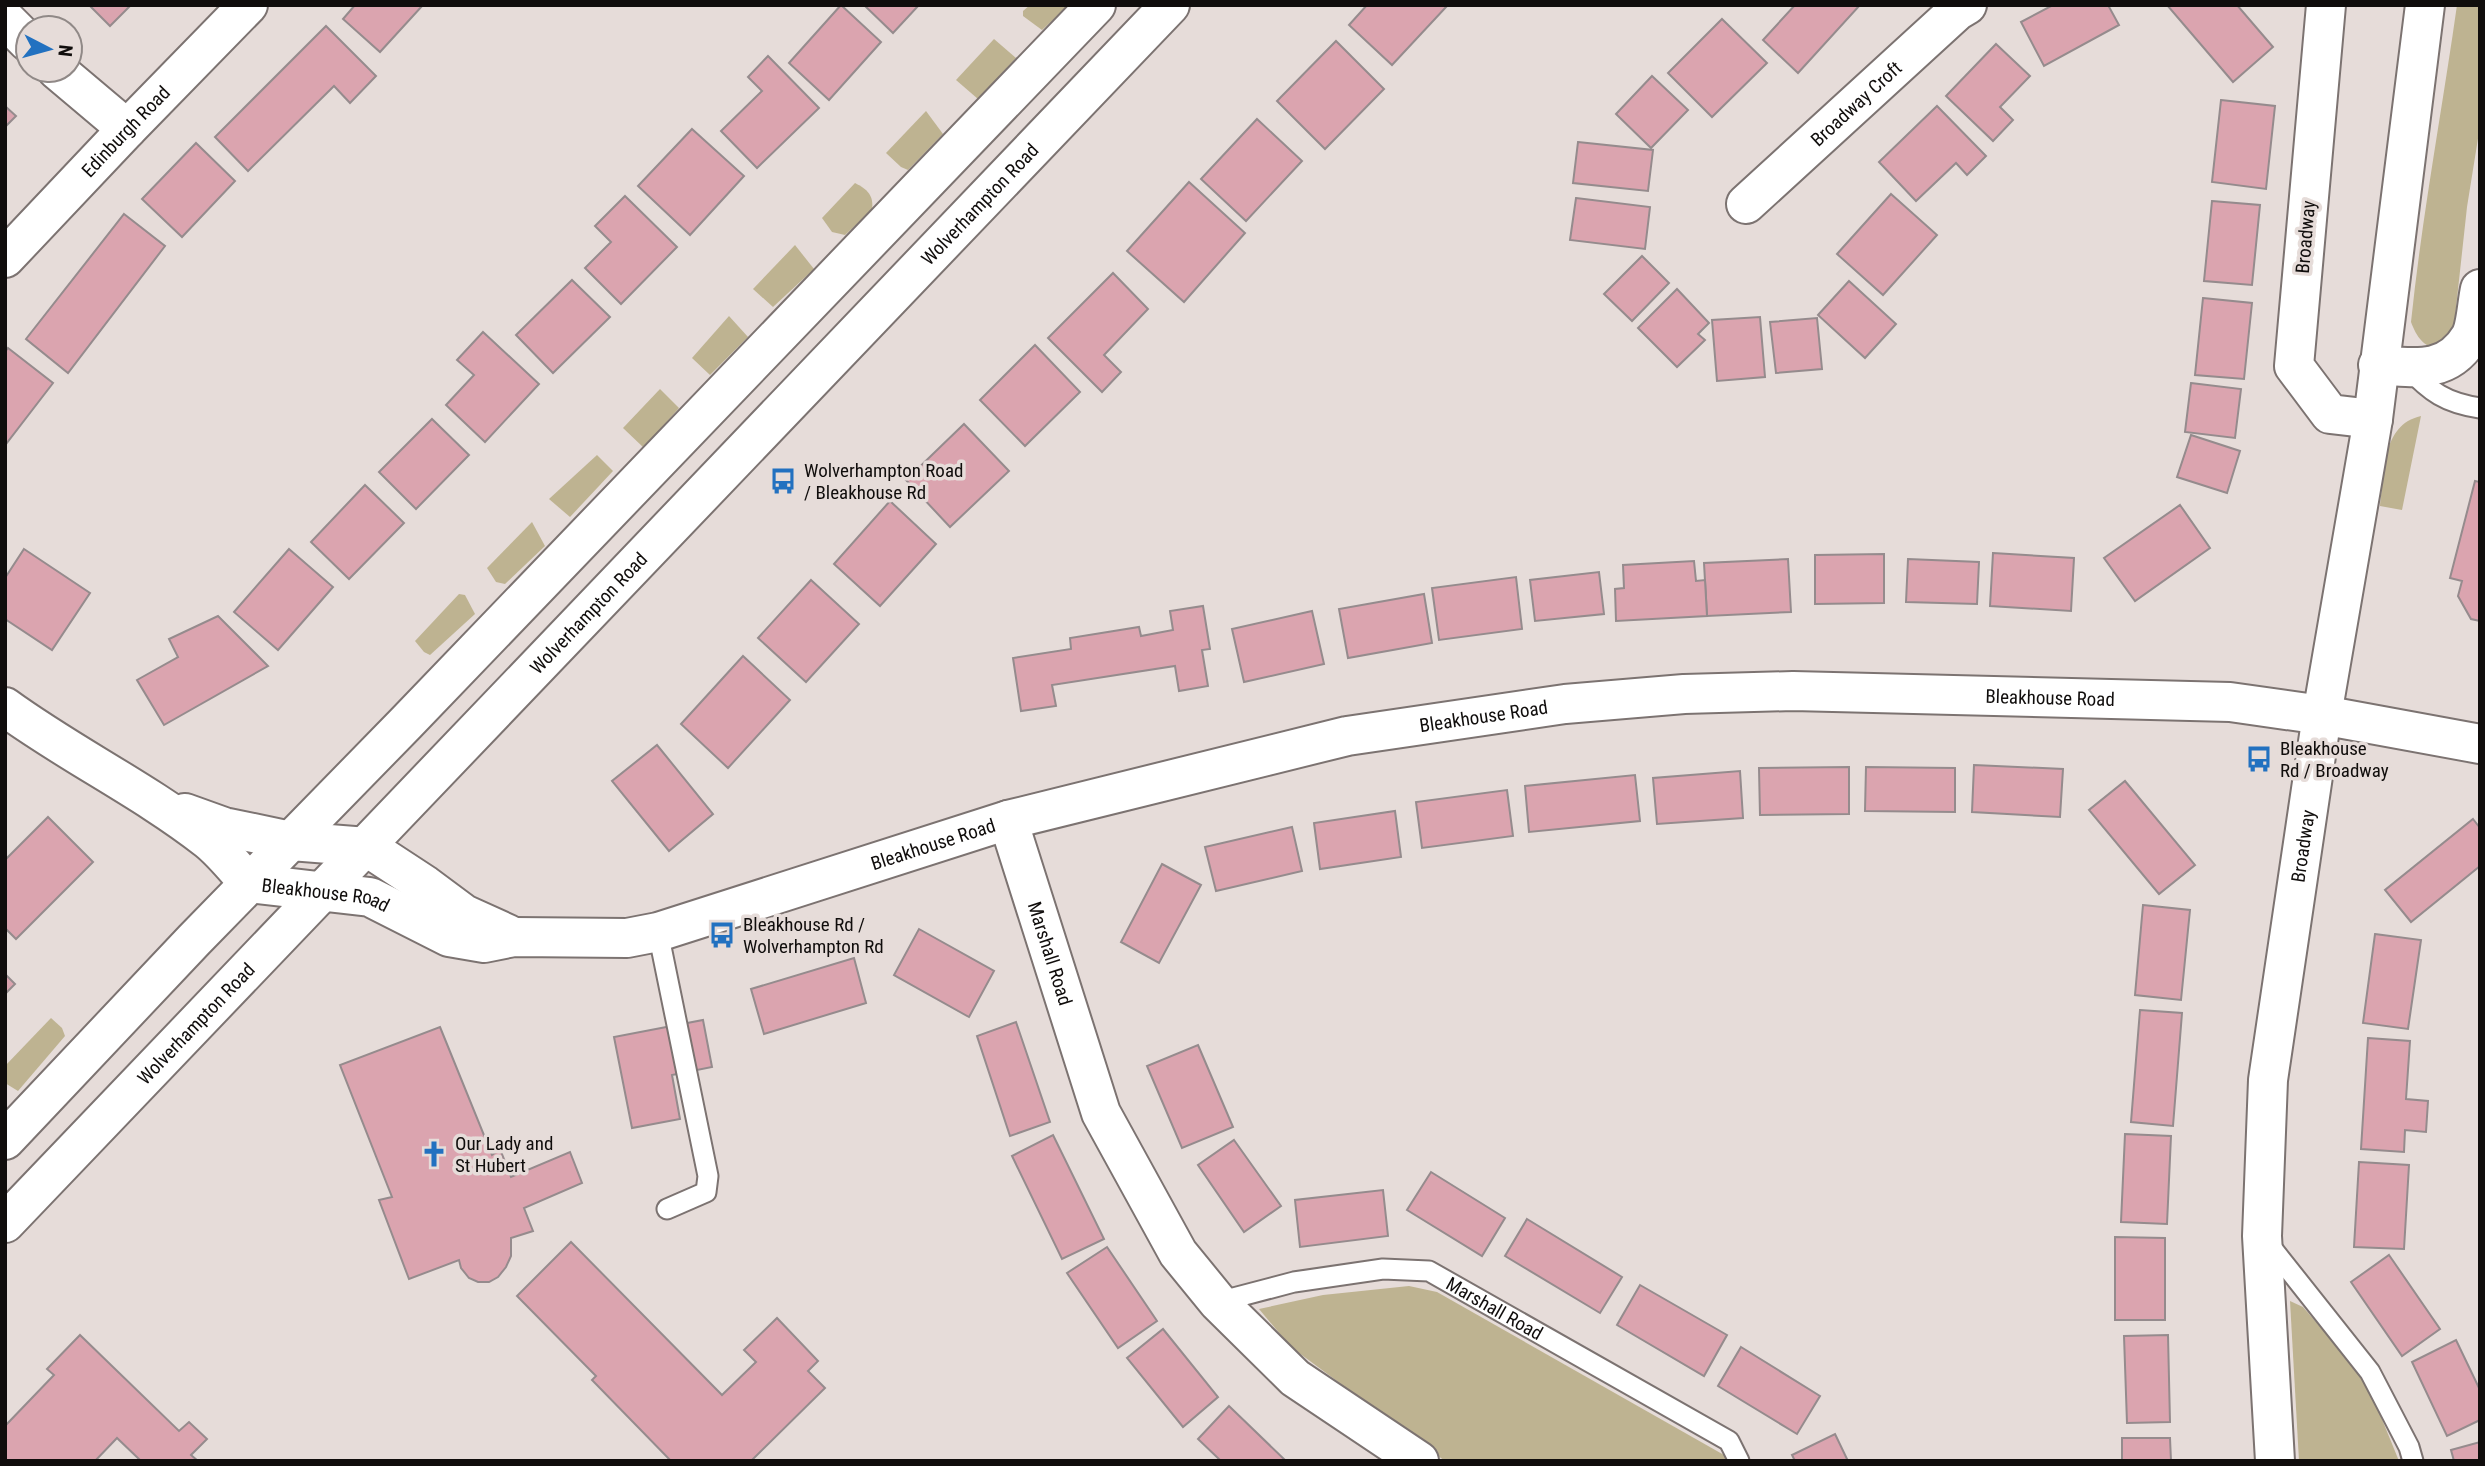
<svg xmlns="http://www.w3.org/2000/svg" width="2485" height="1466" viewBox="0 0 2485 1466" font-family="'Roboto Condensed',sans-serif">
  <style>
    .green { fill: #beb391 }
    .building { fill: #dba4af; stroke: #958b8d; stroke-width: 2 }
    .lines { fill: none; stroke-linecap: round; stroke-linejoin: round }
    .lane-casing { stroke: #7c7371; stroke-width: 23 }
    .street-casing { stroke: #7c7371; stroke-width: 42 }
    .secondary-casing { stroke: #7c7371; stroke-width: 42 }
    .highway-casing { stroke: #7c7371; stroke-width: 42 }
    .lane { stroke: #fff; stroke-width: 19 }
    .street { stroke: #fff; stroke-width: 38 }
    .secondary { stroke: #fff; stroke-width: 38 }
    .highway { stroke: #fff; stroke-width: 38 }
    .labels { text-anchor: middle; stroke-width: 7; stroke-linejoin: round; paint-order: stroke }
    .street-label { font-size: 19px; fill: #100d0c; stroke: #e6dcd9 }
    .poi-label { font-size: 19px; fill: #100d0c; stroke: #e6dcd9; text-anchor: start }
  </style>
  <rect width="100%" height="100%" fill="#e6dcd9"/>
  <!-- green -->
  <g class="green">
    <path d="M1030,5H1069L1042,30L1023,16V11Z"/>
    <path d="M2457,5H2480V126L2467,207L2454,326L2450,340L2439,351C2423,345 2417,338 2411,322C2422,216 2442,111 2457,5Z"/>
    <path d="M994,39L1016,58L978,99L956,80Z"/>
    <path d="M926,111L943,134L908,170L901,167L886,153Z"/>
    <path d="M855,183C867,189 874,195 872,210L845,235L832,232L822,218Z"/>
    <path d="M795,245L814,269L773,307L753,289Z"/>
    <path d="M729,316L748,337L710,375L692,358Z"/>
    <path d="M660,389L679,408L644,448L623,428Z"/>
    <path d="M2421,416L2402,510L2380,506C2385,473 2381,425 2421,416Z"/>
    <path d="M597,455L613,471L570,517L549,499Z"/>
    <path d="M532,522L545,546L505,584L496,582L487,568Z"/>
    <path d="M459,594L465,595L475,614L430,655L424,652L415,641Z"/>
    <path d="M51,1018L62,1028L65,1036L18,1091L5,1083V1066Z"/>
    <path d="M1409,1286L1437,1292L1724,1455L1728,1461H1445L1291,1347L1259,1309L1323,1295Z"/>
    <path d="M2290,1301L2303,1307L2366,1380L2399,1461H2299Z"/>
  </g>
  <!-- building -->
  <g class="building">
    <path d="M89,5H131L110,26Z"/>
    <path d="M355,5H423L380,52L343,19Z"/>
    <path d="M841,5L881,42L829,100L789,63Z"/>
    <path d="M864,5H919L893,33Z"/>
    <path d="M1367,5H1446L1447,6L1392,65L1349,25Z"/>
    <path d="M1795,5H1860L1798,73L1763,40Z"/>
    <path d="M2053,5H2108L2119,25L2044,66L2021,22Z"/>
    <path d="M2167,5H2237L2273,47L2233,82Z"/>
    <path d="M1722,19L1767,63L1712,117L1668,73Z"/>
    <path d="M326,26L376,76L350,103L334,86L248,171L215,137Z"/>
    <path d="M1336,41L1384,89L1325,149L1277,101Z"/>
    <path d="M1996,44L2030,76L2000,107L2013,120L1993,141L1946,96Z"/>
    <path d="M768,56L819,108L757,168L721,131L762,91L748,77Z"/>
    <path d="M1652,76L1688,110L1651,148L1616,114Z"/>
    <path d="M2221,100L2275,106L2266,189L2212,182Z"/>
    <path d="M5,106L16,116L5,127Z"/>
    <path d="M1937,106L1986,156L1967,175L1956,163L1916,201L1879,162Z"/>
    <path d="M1257,119L1302,161L1246,221L1201,179Z"/>
    <path d="M692,129L744,176L690,235L638,186Z"/>
    <path d="M1578,142L1653,150L1648,191L1573,183Z"/>
    <path d="M196,143L235,181L182,237L142,199Z"/>
    <path d="M1189,182L1245,233L1184,302L1127,251Z"/>
    <path d="M1891,194L1937,235L1883,295L1837,254Z"/>
    <path d="M625,196L677,247L621,304L585,268L611,242L595,226Z"/>
    <path d="M1576,198L1650,207L1645,249L1570,240Z"/>
    <path d="M2212,201L2260,205L2252,285L2204,281Z"/>
    <path d="M124,214L165,246L68,373L26,339Z"/>
    <path d="M1642,256L1669,283L1632,321L1604,294Z"/>
    <path d="M1113,273L1148,309L1104,355L1121,372L1102,392L1048,338Z"/>
    <path d="M572,280L610,317L553,373L516,335Z"/>
    <path d="M1849,281L1896,324L1865,358L1818,315Z"/>
    <path d="M1677,289L1709,323L1698,334L1705,340L1677,367L1638,328Z"/>
    <path d="M2203,298L2252,303L2244,379L2195,375Z"/>
    <path d="M1760,317L1765,377L1717,381L1712,320Z"/>
    <path d="M1817,318L1822,369L1776,373L1770,322Z"/>
    <path d="M483,332L539,384L485,442L446,405L474,375L457,360Z"/>
    <path d="M1035,345L1080,392L1025,446L980,400Z"/>
    <path d="M8,348L53,383L6,444L5,352Z"/>
    <path d="M2191,383L2241,389L2235,438L2185,432Z"/>
    <path d="M432,419L469,455L416,509L379,472Z"/>
    <path d="M964,424L1009,471L950,527L906,480Z"/>
    <path d="M2191,435L2240,451L2227,493L2177,477Z"/>
    <path d="M2475,481L2480,482V621L2471,619L2458,596L2462,581L2450,578Z"/>
    <path d="M365,485L404,523L349,579L311,542Z"/>
    <path d="M890,501L936,544L880,606L834,564Z"/>
    <path d="M2180,505L2210,548L2135,601L2104,558Z"/>
    <path d="M24,549L90,593L52,650L5,619V578Z"/>
    <path d="M289,549L333,587L278,650L234,612Z"/>
    <path d="M1993,553L2074,558L2071,611L1990,606Z"/>
    <path d="M1884,554V603L1815,604V555Z"/>
    <path d="M1788,559L1791,612L1707,616L1704,563Z"/>
    <path d="M1908,559L1979,562L1977,604L1906,602Z"/>
    <path d="M1694,561L1696,581L1705,580L1707,616L1616,621L1615,589L1624,588L1623,565Z"/>
    <path d="M1599,572L1604,614L1535,621L1530,580Z"/>
    <path d="M1516,577L1522,629L1439,640L1432,588Z"/>
    <path d="M811,580L859,624L806,682L758,638Z"/>
    <path d="M1424,594L1432,643L1348,658L1339,609Z"/>
    <path d="M1203,606L1210,649L1202,650L1208,686L1179,691L1175,666L1052,685L1056,706L1021,711L1013,658L1071,649L1070,638L1139,627L1141,636L1173,630L1170,611Z"/>
    <path d="M1312,611L1324,664L1244,682L1232,629Z"/>
    <path d="M218,616L268,666L164,725L137,680L178,657L169,639Z"/>
    <path d="M743,656L790,700L728,768L681,724Z"/>
    <path d="M657,745L713,814L669,851L612,781Z"/>
    <path d="M1974,765L2063,769L2060,817L1972,812Z"/>
    <path d="M1849,767V814L1760,815L1759,768Z"/>
    <path d="M1866,767L1955,768V812L1865,811Z"/>
    <path d="M1740,771L1743,818L1657,824L1653,778Z"/>
    <path d="M1635,775L1640,821L1529,832L1525,786Z"/>
    <path d="M2125,781L2195,865L2159,894L2089,810Z"/>
    <path d="M1507,790L1513,836L1422,848L1416,802Z"/>
    <path d="M1395,811L1401,857L1320,869L1314,823Z"/>
    <path d="M48,817L93,862L16,939L5,928V860Z"/>
    <path d="M2473,819L2480,828V866L2411,922L2385,890Z"/>
    <path d="M1292,827L1302,871L1216,891L1205,847Z"/>
    <path d="M1162,864L1201,885L1159,963L1121,942Z"/>
    <path d="M2143,905L2190,910L2181,1000L2135,995Z"/>
    <path d="M919,929L994,971L969,1017L894,975Z"/>
    <path d="M2375,934L2421,940L2408,1029L2363,1023Z"/>
    <path d="M854,958L866,1003L764,1034L751,989Z"/>
    <path d="M5,974L15,984L5,994Z"/>
    <path d="M2140,1010L2182,1013L2173,1126L2131,1122Z"/>
    <path d="M703,1020L712,1067L672,1075L680,1119L632,1128L614,1037Z"/>
    <path d="M1016,1022L1050,1122L1010,1136L977,1036Z"/>
    <path d="M440,1027L492,1155L500,1149L511,1177L570,1152L582,1183L524,1208L533,1231L511,1238V1256L506,1267L498,1277L489,1282H478L469,1278L461,1268L459,1260L409,1279L379,1200L392,1197L340,1065Z"/>
    <path d="M2368,1038L2410,1041L2406,1099L2428,1101L2426,1132L2405,1130L2404,1152L2361,1149Z"/>
    <path d="M1198,1045L1233,1127L1182,1148L1147,1066Z"/>
    <path d="M2125,1134L2171,1136L2167,1224L2121,1222Z"/>
    <path d="M1053,1135L1104,1239L1062,1259L1012,1156Z"/>
    <path d="M1234,1140L1281,1206L1244,1232L1198,1165Z"/>
    <path d="M2359,1162L2409,1165L2404,1249L2354,1247Z"/>
    <path d="M1431,1172L1505,1218L1482,1256L1407,1210Z"/>
    <path d="M1383,1190L1388,1236L1300,1247L1295,1200Z"/>
    <path d="M1527,1219L1622,1277L1600,1313L1505,1256Z"/>
    <path d="M2115,1237L2165,1238V1320H2115Z"/>
    <path d="M571,1242L722,1395L756,1362L744,1350L777,1318L818,1361L808,1371L825,1388L751,1461H671L592,1380L596,1376L517,1296Z"/>
    <path d="M1107,1247L1157,1321L1118,1348L1067,1273Z"/>
    <path d="M2389,1255L2440,1329L2402,1356L2351,1282Z"/>
    <path d="M1640,1285L1727,1335L1704,1376L1617,1325Z"/>
    <path d="M1163,1329L1218,1397L1183,1427L1127,1358Z"/>
    <path d="M80,1335L179,1431L189,1422L207,1439L191,1455L198,1461H141L117,1438L95,1461H5V1426L54,1375L47,1369Z"/>
    <path d="M2168,1335L2170,1422L2127,1423L2124,1336Z"/>
    <path d="M2456,1340L2480,1390V1420L2447,1436L2412,1362Z"/>
    <path d="M1741,1347L1820,1396L1797,1434L1718,1386Z"/>
    <path d="M1229,1406L1286,1461H1221L1198,1439Z"/>
    <path d="M1835,1434L1848,1461H1795L1792,1455Z"/>
    <path d="M2122,1438H2170L2171,1461H2122Z"/>
    <path d="M2480,1442V1461H2454L2451,1450Z"/>
  </g>
  <g class="lines">
    <!-- lane casing -->
    <g class="lane-casing">
      <g id="lane">
        <path d="M2407,367C2430,392 2446,403 2480,408"/>
        <path d="M658,932L708,1176L706,1192L667,1209"/>
        <path d="M2267,1242L2370,1372L2409,1447L2413,1461"/>
        <path id="s1" d="M1218,1302L1294,1282L1383,1269L1429,1271L1729,1441L1739,1461"/>
      </g>
    </g>
    <!-- street casing -->
    <g class="street-casing">
      <g id="street">
        <path d="M2326,5L2294,366L2330,414L2373,419"/>
        <path d="M5,19L28,42"/>
        <path d="M57,70L127,129"/>
        <path id="s2" d="M1746,204L1957,11L1967,5"/>
        <path id="s3" d="M5,258L127,129L248,5"/>
        <path d="M2378,365C2415,368 2448,374 2470,337C2476,327 2477,302 2480,289"/>
        <path id="s4" d="M1008,820L1101,1113L1178,1253L1218,1302L1295,1378L1419,1461"/>
      </g>
    </g>
    <!-- secondary casing -->
    <g class="secondary-casing">
      <g id="secondary">
        <path id="s5" d="M5,707C71,755 144,790 208,840C223,852 236,869 249,883L370,897L449,937L484,943L514,937L627,938L658,932L1008,820L1347,736L1565,704L1684,694L1793,691L2230,702L2322,715L2480,744"/>
        <path d="M185,813L224,827L291,841L367,847L425,885L464,914L508,934"/>
        <path id="s6" d="M2275,1461L2262,1236L2268,1080L2322,715L2373,419L2425,5"/>
      </g>
    </g>
    <!-- highway casing -->
    <g class="highway-casing">
      <g id="highway">
        <path d="M5,1140L194,940L406,723L1096,5"/>
        <path id="s7" d="M5,1223L1170,5"/>
      </g>
    </g>
    <!-- lane -->
    <use href="#lane" class="lane"/>
    <!-- street -->
    <use href="#street" class="street"/>
    <!-- secondary -->
    <use href="#secondary" class="secondary"/>
    <!-- highway -->
    <use href="#highway" class="highway"/>
  </g>
  <!-- icons -->
  <defs>
    <g id="bus-bare" transform="scale(2.1)"><path d="M-5-6H5V4H4V6H2V4H-2V6H-4V4H-5ZM-3.5-4V0h7V-4ZM-3.5 1.2v1.5H-2V1.2ZM2 1.2v1.5H3.5V1.2Z" fill="#2271c0" stroke="#e6dcd9" stroke-width="2.5" paint-order="stroke"/></g>
    <g id="church-bare" transform="scale(2.1)"><path d="M-1.2-6h2.4v3.5h3.3v2.4h-3.3V6h-2.4V-.1h-3.3v-2.4h3.3Z" fill="#2271c0" stroke="#e6dcd9" stroke-width="2.5" paint-order="stroke"/></g>
  </defs>
  <g fill-rule="evenodd">
    <use href="#bus-bare" x="783" y="481"/>
    <use href="#bus-bare" x="2259" y="759"/>
    <use href="#bus-bare" x="722" y="935"/>
    <use href="#church-bare" x="434" y="1154"/>
  </g>
  <g class="labels">
    <!-- street labels -->
    <g class="street-label">
      <text dy="7" stroke="none"><textPath href="#s2" startOffset="149">Broadway Croft</textPath></text>
      <text dy="7" stroke="none"><textPath href="#s3" startOffset="175">Edinburgh Road</textPath></text>
      <text dy="7" stroke="none"><textPath href="#s7" startOffset="1410">Wolverhampton Road</textPath></text>
      <text transform="translate(2305 237) rotate(-85)" y="7">Broadway</text>
      <text dy="7" stroke="none"><textPath href="#s7" startOffset="844">Wolverhampton Road</textPath></text>
      <text dy="7" stroke="none"><textPath href="#s5" startOffset="2146">Bleakhouse Road</textPath></text>
      <text dy="7" stroke="none"><textPath href="#s5" startOffset="1578">Bleakhouse Road</textPath></text>
      <text dy="7" stroke="none"><textPath href="#s5" startOffset="1012">Bleakhouse Road</textPath></text>
      <text dy="7" stroke="none"><textPath href="#s6" startOffset="618">Broadway</textPath></text>
      <text dy="7" stroke="none"><textPath href="#s5" startOffset="380">Bleakhouse Road</textPath></text>
      <text dy="7" stroke="none"><textPath href="#s4" startOffset="140">Marshall Road</textPath></text>
      <text dy="7" stroke="none"><textPath href="#s7" startOffset="276">Wolverhampton Road</textPath></text>
      <text dy="7" stroke="none"><textPath href="#s1" startOffset="290">Marshall Road</textPath></text>
    </g>
    <!-- poi labels -->
    <g class="poi-label">
      <text x="804" y="477">Wolverhampton Road<tspan x="804" dy="22">/ Bleakhouse Rd</tspan></text>
      <text x="2280" y="755">Bleakhouse<tspan x="2280" dy="22">Rd / Broadway</tspan></text>
      <text x="743" y="931">Bleakhouse Rd /<tspan x="743" dy="22">Wolverhampton Rd</tspan></text>
      <text x="455" y="1150">Our Lady and<tspan x="455" dy="22">St Hubert</tspan></text>
    </g>
  </g>
  <!-- border -->
  <rect width="2485" height="1466" fill="none" stroke="#100d0c" stroke-width="14"/>
  <!-- north arrow -->
  <g transform="translate(49 49) rotate(96)"><circle r="33" fill="#e6dcd9" stroke="#908987" stroke-width="2"/>
  <path d="M0-5L12 26L0 18L-12 26Z" fill="#2271c0"/>
  <text y="-10" font-size="19" font-weight="bold" text-anchor="middle" fill="#100d0c">N</text>
  </g>
</svg>
